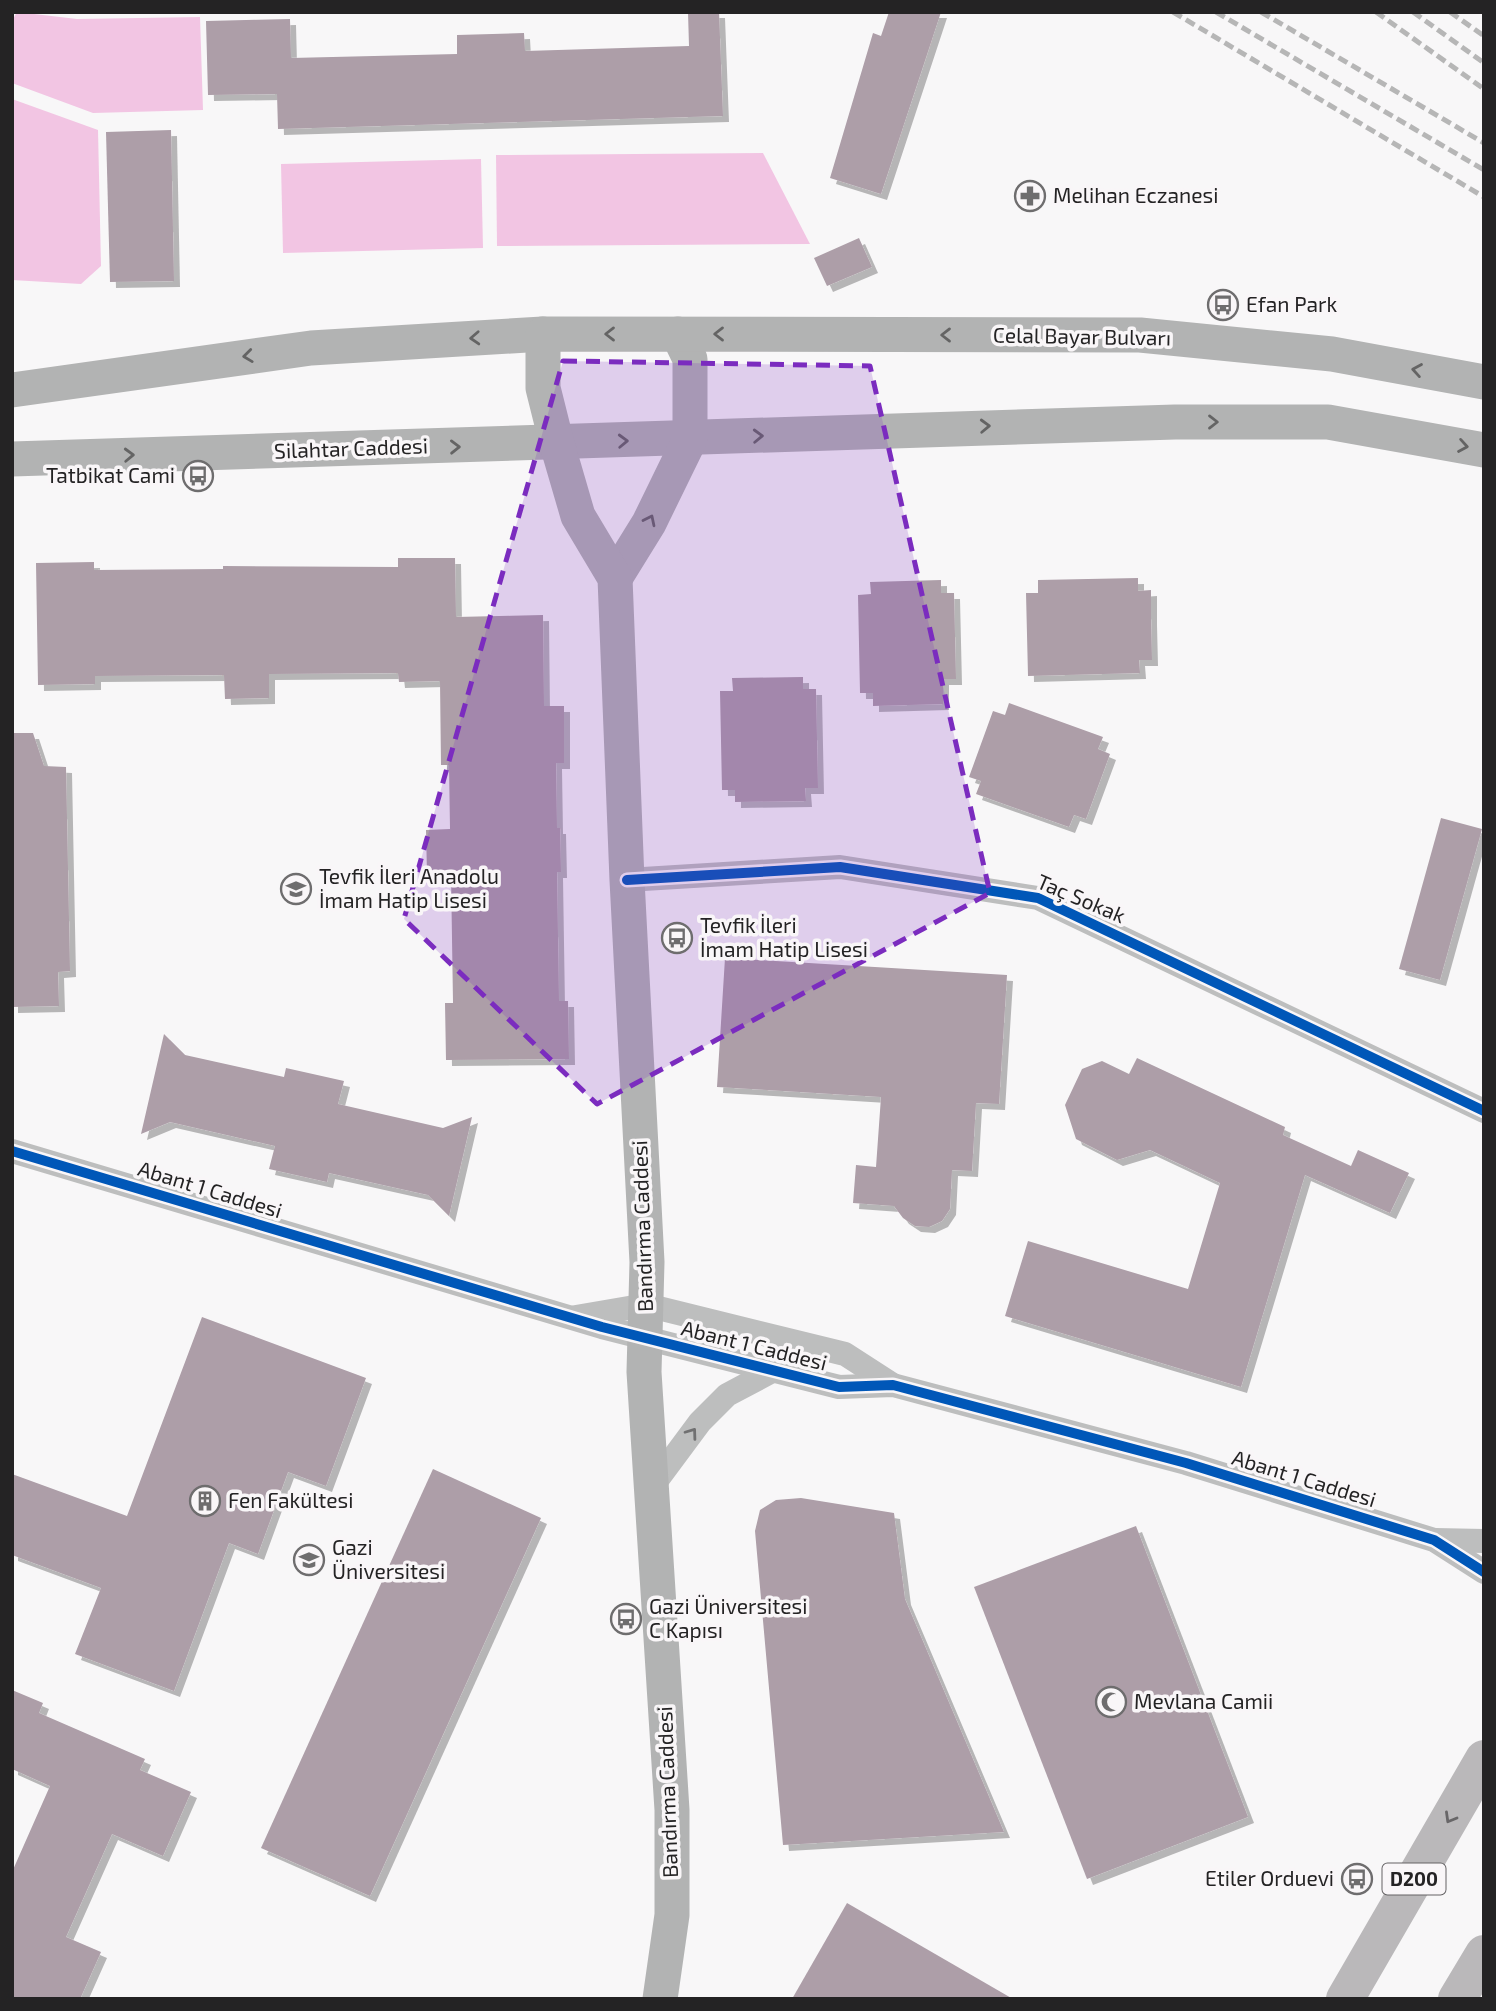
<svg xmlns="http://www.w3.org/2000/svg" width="1496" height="2011" viewBox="0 0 1496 2011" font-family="'Exo 2',sans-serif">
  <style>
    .forest { fill: #f2c5e3 }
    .building { fill: #ad9ea8; filter: url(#shadow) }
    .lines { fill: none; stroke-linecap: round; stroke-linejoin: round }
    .minor { stroke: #bdbebe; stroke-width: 24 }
    .secondary { stroke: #b2b3b3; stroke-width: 35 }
    .trunk { stroke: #bab8ba; stroke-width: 38 }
    .rail { stroke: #b6b6b6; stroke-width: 5; stroke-dasharray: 10 5; stroke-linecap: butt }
    .cycleway-casing { stroke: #f9f6f8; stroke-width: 15 }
    .cycleway { stroke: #0057b8; stroke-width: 10 }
    .oneway { stroke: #646464 }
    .oneway2 { stroke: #707071 }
    .oneway3 { stroke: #686668 }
    .marked { fill: #7b2cbf; fill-opacity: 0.2; stroke: #7b2cbf; stroke-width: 5; stroke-dasharray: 14 9; stroke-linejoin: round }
    .labels { text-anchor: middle; stroke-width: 7; stroke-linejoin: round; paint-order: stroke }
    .shield { fill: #f9f6f8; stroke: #646264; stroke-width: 2 }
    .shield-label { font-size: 19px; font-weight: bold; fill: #242324 }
    .poi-label { font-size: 21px; fill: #242324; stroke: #f9f6f8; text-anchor: start }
    .street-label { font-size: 21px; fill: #242324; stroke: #f9f6f8 }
  </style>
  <defs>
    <filter id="shadow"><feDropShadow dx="6" dy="6" stdDeviation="0" flood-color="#0004"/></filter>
  </defs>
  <rect width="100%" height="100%" fill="#f8f7f8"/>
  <!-- forest -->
  <g class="forest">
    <path d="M17,12L77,19L200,17L203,110L93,113L12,83V21Z"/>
    <path d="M12,99L98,130L101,266L81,284L12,280Z"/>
    <path d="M763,153L810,244L497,246L496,155Z"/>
    <path d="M481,159L483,248L283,253L281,164Z"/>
  </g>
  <!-- building -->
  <g class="building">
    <path d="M688,12H719L723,116L278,129L277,94L208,95L206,21L290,19L291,58L457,54V35L524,33L525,51L689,46Z"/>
    <path d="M889,12H941L881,194L830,178L873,33L881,36Z"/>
    <path d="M171,130L174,281L110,282L106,132Z"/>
    <path d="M859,238L872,267L827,286L814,258Z"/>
    <path d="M398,558H455L456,617L543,615L544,706H564V763H556L557,828H560L561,872H557L559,1001H568L569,1059L446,1060L445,1003H453L451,874H427L426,830L450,829L449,765H441L440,681L399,682L398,673L269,674V698L225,699L224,675L95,676V684L38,685L36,563L94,562V570L223,569V566L398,567Z"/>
    <path d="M1138,578V591L1151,590V619L1152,660H1139L1140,673L1028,676L1026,593H1038V580Z"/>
    <path d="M941,580V593H954L956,679H943V704L873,706V693H860L858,595L871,594L870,582Z"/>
    <path d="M803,677V689H816L818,788H805L806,801L735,802V790H722L720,691H733L732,678Z"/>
    <path d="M1009,703L1103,737L1098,749L1110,754L1086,819L1074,815L1069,827L976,794L981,781L969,777L993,711L1005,715Z"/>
    <path d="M12,733H33L44,766L66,767L70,971L58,972L59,1006L12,1007Z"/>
    <path d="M1441,818L1482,829L1440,980L1399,969Z"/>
    <path d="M725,958L1007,975L999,1104L976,1103L972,1171L952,1170L950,1209L942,1221L929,1227L915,1226L903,1218L894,1206L853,1203L856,1165L876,1167L881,1097L717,1087Z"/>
    <path d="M164,1034L185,1055L284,1077L286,1068L344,1081L338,1104L443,1128L472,1117L449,1216L428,1195L329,1173L327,1182L269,1169L275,1146L170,1122L141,1134Z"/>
    <path d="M1137,1058L1285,1127L1283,1135L1351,1166L1358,1150L1409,1173L1390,1213L1305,1175L1241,1387L1005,1316L1028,1241L1188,1289L1220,1183L1150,1150L1117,1160L1076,1139L1065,1105L1082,1069L1102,1061L1129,1074Z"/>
    <path d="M202,1317L366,1378L326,1486L288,1472L258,1554L229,1543L174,1691L75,1654L101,1588L12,1555V1474L127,1516Z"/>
    <path d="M433,1469L541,1518L370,1896L261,1848Z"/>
    <path d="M801,1498L894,1513L905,1599L1004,1832L783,1845L755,1531L760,1510L776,1500Z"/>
    <path d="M1136,1526L1248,1817L1087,1879L974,1587Z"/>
    <path d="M12,1690L43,1703L39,1713L145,1759L140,1770L191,1792L163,1856L112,1834L66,1937L101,1952L80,1999H12V1872L50,1786L12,1769Z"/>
    <path d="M847,1903L1013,1999H792Z"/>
  </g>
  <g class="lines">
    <!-- minor -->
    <g class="minor">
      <path d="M627,880L840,867L1038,898L1484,1111"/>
      <path d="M12,1151L602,1327L839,1387L893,1385L1186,1463L1434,1540L1484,1572"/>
      <path d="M576,1317L646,1305L845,1354L893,1385"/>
      <path d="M651,1488L700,1422L727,1395L774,1370"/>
      <path d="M1435,1540L1484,1541"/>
    </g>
    <!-- secondary -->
    <g class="secondary">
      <path d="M12,390L311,348L543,334"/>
      <path d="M12,459L1175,422H1328L1484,450"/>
      <path d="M615,578L649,523L690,439V359L678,334"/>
      <path d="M660,1999L672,1915V1810L644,1372L647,1262L627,880L615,578L578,516L557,444L543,388V334L1140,335L1332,354L1484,382"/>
    </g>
    <!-- trunk -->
    <g class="trunk">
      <path d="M1345,1999L1484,1759"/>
      <path d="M1457,1999L1484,1954"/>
    </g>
    <!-- rail -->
    <g class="rail">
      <path d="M1173,12L1484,197"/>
      <path d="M1216,12L1484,170"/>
      <path d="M1261,12L1484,143"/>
      <path d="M1376,12L1484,89"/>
      <path d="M1413,12L1484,63"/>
      <path d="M1450,12L1484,36"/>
    </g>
    <!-- cycleway casing -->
    <g class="cycleway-casing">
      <g id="cycleway">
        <path d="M627,880L840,867L1038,898L1484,1111"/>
        <path d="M12,1151L602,1327L839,1387L893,1385L1186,1463L1434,1540L1484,1572"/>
      </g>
    </g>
    <!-- cycleway -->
    <use href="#cycleway" class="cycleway"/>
  </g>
  <!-- one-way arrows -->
  <defs><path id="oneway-chevron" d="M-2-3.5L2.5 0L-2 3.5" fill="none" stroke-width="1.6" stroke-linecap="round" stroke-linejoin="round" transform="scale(1.75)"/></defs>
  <g class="oneway">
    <use href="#oneway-chevron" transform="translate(610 334) rotate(180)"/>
    <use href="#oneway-chevron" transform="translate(719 334) rotate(-180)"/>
    <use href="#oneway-chevron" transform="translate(946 335) rotate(-180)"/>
    <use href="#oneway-chevron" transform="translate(475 338) rotate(177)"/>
    <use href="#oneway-chevron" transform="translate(248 356) rotate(173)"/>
    <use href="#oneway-chevron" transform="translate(1417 370) rotate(-170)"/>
    <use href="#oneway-chevron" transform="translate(1213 422)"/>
    <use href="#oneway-chevron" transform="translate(985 426) rotate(-2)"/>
    <use href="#oneway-chevron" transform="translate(758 436) rotate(-2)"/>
    <use href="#oneway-chevron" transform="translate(623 441) rotate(-2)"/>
    <use href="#oneway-chevron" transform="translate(1463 446) rotate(10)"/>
    <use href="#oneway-chevron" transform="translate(455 447) rotate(-1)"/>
    <use href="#oneway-chevron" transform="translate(129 455) rotate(-2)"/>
    <use href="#oneway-chevron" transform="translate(650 520) rotate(-64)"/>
  </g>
  <use class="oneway2" href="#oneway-chevron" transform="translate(692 1433) rotate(-54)"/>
  <use class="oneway3" href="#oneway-chevron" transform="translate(1450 1818) rotate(120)"/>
  <!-- marked area -->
  <path class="marked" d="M563,361L870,366L990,893L597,1104L404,919Z"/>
  <!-- icons -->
  <defs>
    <g id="pharmacy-ring" transform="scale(1.575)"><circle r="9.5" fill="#f9f6f8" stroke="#6e6d6e" stroke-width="1.5"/><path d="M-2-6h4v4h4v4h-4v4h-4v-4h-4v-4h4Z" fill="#6e6d6e"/></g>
    <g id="bus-ring" transform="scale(1.575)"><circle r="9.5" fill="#f9f6f8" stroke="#6e6d6e" stroke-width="1.5"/><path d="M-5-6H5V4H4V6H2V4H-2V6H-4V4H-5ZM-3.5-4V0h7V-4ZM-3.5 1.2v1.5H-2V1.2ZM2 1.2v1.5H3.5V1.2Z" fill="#6e6d6e"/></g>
    <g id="school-ring" transform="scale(1.575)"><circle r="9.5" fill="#f9f6f8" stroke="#6e6d6e" stroke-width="1.5"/><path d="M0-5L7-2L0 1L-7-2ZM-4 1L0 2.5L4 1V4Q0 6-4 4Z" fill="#6e6d6e"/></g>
    <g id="building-ring" transform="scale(1.575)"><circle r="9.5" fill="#f9f6f8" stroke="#6e6d6e" stroke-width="1.5"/><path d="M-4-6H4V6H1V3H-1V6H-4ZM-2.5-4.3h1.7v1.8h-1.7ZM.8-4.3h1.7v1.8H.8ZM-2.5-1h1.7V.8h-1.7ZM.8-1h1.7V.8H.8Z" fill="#6e6d6e"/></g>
    <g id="university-ring" transform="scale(1.575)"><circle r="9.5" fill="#f9f6f8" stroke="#6e6d6e" stroke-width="1.5"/><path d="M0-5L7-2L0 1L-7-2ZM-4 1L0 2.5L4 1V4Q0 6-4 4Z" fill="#6e6d6e"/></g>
    <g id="mosque-ring" transform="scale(1.575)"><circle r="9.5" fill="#f9f6f8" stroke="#6e6d6e" stroke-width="1.5"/><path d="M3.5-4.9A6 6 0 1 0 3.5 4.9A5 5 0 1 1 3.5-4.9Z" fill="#6e6d6e"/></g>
  </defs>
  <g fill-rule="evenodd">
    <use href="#pharmacy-ring" x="1030" y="196"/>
    <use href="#bus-ring" x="1223" y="305"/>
    <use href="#bus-ring" x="198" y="476"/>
    <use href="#school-ring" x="296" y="889"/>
    <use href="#bus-ring" x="677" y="938"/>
    <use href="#building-ring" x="205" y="1501"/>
    <use href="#university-ring" x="309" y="1560"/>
    <use href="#bus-ring" x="626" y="1619"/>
    <use href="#mosque-ring" x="1111" y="1702"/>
    <use href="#bus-ring" x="1357" y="1879"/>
  </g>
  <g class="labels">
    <!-- shield labels -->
    <rect class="shield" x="1382.5" y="1863.5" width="63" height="31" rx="5"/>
    <g class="shield-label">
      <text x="1414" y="1886">D200</text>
    </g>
    <!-- poi labels -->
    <g class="poi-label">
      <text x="1053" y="203">Melihan Eczanesi</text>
      <text x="1246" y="312">Efan Park</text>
      <text x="175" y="483" text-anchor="end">Tatbikat Cami</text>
      <text x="319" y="884">Tevfik İleri Anadolu<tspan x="319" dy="24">İmam Hatip Lisesi</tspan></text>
      <text x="700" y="933">Tevfik İleri<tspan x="700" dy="24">İmam Hatip Lisesi</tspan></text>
      <text x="228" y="1508">Fen Fakültesi</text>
      <text x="332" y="1555">Gazi<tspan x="332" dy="24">Üniversitesi</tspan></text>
      <text x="649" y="1614">Gazi Üniversitesi<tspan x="649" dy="24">C Kapısı</tspan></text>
      <text x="1134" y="1709">Mevlana Camii</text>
      <text x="1334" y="1886" text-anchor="end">Etiler Orduevi</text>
    </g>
    <!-- street labels -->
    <g class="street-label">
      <text transform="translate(1082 337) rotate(1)" y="7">Celal Bayar Bulvarı</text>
      <text transform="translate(351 449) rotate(-2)" y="7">Silahtar Caddesi</text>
      <text transform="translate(1081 899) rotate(23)" y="7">Taç Sokak</text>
      <text transform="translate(210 1190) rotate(17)" y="7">Abant 1 Caddesi</text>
      <text transform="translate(643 1226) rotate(-92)" y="7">Bandırma Caddesi</text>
      <text transform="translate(754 1346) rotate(14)" y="7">Abant 1 Caddesi</text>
      <text transform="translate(1304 1479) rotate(17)" y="7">Abant 1 Caddesi</text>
      <text transform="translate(668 1792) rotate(-92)" y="7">Bandırma Caddesi</text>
    </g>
  </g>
  <!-- border -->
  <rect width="1496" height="2011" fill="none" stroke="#242324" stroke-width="28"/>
</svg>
